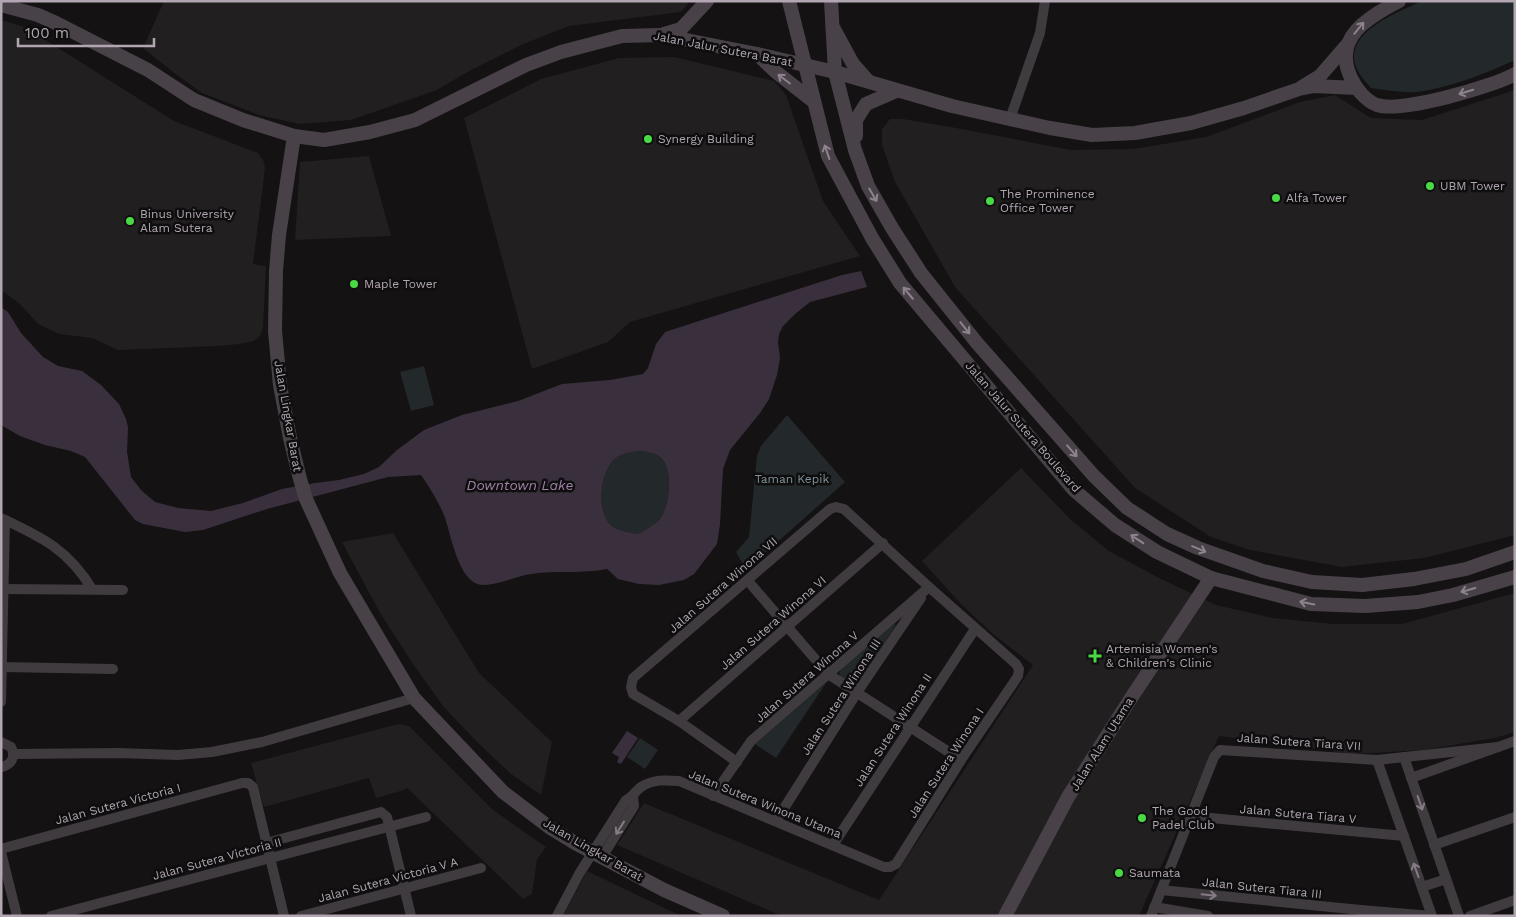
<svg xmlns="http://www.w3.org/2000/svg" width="1516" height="917" viewBox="0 0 1516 917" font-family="'Work Sans',sans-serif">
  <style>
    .built { fill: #211f20 }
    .green { fill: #23282a }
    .water { fill: #3a303d; fill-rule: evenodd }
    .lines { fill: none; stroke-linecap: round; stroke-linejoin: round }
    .street { stroke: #3f3b3f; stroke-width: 10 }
    .secondary { stroke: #484248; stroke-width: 14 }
    .oneway { stroke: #8d838d }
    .oneway2 { stroke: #847b84 }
    .poi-dot { fill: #49d945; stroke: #0f0e0e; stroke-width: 2 }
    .labels { text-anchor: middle; stroke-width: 5; stroke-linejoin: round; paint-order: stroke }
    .street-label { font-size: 12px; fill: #b2a6b2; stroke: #0f0e0e }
    .poi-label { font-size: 12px; fill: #b2a6b2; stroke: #0f0e0e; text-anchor: start }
    .park-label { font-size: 12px; fill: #7f919b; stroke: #0f0e0e }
    .water-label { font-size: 14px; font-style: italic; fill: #a081a9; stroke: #0f0e0e }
  </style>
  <rect width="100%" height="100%" fill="#141213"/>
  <!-- built -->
  <g class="built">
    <path d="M164,1H690L681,12L569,26L521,45L471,70L437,90L351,120L300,124L259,115L202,93L173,72L143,48Z"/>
    <path d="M1,20L25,27L174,121L258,153L263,160L265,167L264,177L253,264L266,266L263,328L260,336L254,341L240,344L217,346L118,350L92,338L59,334L38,324L20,304L1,290Z"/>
    <path d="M674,57L774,81L786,95L823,201L860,256L630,322L608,342L532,369L464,118L541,79L619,58Z"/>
    <path d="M1515,90V535L1424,558L1342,567L1250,550L1211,537L1135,488L955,287L895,182L882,145V129L890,119H903L951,127L1071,150L1133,149L1206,137L1300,102L1335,95L1371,118L1422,120Z"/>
    <path d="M369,156L391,236L295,240L300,162Z"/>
    <path d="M1021,468L1071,520L1109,551L1157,577L1216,605L1273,618L1333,624H1402L1515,593V732L1495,738L1423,750L1353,754L1219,736L1139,916H782L617,845L644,803L879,900L1033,665L993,634L961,604L922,561Z"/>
    <path d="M393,533L479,673L552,742L541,795L511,774L478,743L443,706L413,664L380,613L342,542Z"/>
    <path d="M398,724L409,726L493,810L546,847L537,859L532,894L523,899L407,788L404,790L376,798L369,778L264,807L251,763Z"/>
    <path d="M587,871L681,916H563Z"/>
  </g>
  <!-- green -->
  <g class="green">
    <path d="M1422,1H1515V60C1484,74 1452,87 1418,92C1403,93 1386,90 1371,88C1366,82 1360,76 1357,69C1341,33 1397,13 1422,1Z"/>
    <path d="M424,366L434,405L411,411L400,372Z"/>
    <path d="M787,415L845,482L746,570L736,552L749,537L757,456L761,446Z"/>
    <path d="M639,451C647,452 655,452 661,458C674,470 670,509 658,521C652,526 645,530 638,534C630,533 619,531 612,526C595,512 600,469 617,457C623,453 631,452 639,451Z"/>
    <path d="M894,624L896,625L859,682C853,687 842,680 839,674L841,669Z"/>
    <path d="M826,683L776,758L755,744Z"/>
    <path d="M640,738L658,750L645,769L627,757Z"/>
  </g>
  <!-- water -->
  <g class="water">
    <path d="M861,271L867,287L810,302L795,314L783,326L779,334L778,342L780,358L777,375L769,399L760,413L730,450L723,469L720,524L717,544L694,574L684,580L659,585L639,584L618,579L607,569C582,574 557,570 531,574C516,576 499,585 483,585C458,584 451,533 444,515C438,501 430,488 421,475L388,477L267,509L203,530L185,532L143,524L135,520L85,457L71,451L45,445L20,436L1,425V307L8,312L21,333L43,357L58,366L82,371L101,385L119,404L126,419L128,427L127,452L131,477L141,490L155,502L178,508L211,511L243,503L282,489L315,483L339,480L364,474L379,467L397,450L424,430L462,415L518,401L562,384L610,380L643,374L648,368L656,344L665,332L842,275ZM639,451C647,452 655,452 661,458C674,470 670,509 658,521C652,526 645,530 638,534C630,533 619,531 612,526C595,512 600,469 617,457C624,453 631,452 639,451Z"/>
    <path d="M627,731L638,738L621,764L617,762L619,757L612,753Z"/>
  </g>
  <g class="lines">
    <!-- street -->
    <g class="street">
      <path d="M1010,119L1040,33L1045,1"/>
      <path d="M1,518C41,537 68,549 92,589"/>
      <path d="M748,581L828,674L961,760"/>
      <path d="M1,589L123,590"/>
      <path d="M1,667L113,669"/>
      <path d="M1,702L5,520"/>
      <path d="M679,721L883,543"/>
      <path d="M1,742L11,747C16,756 12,765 1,767"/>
      <path d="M13,754L118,753L178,755L212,752L262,742L414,698"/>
      <path d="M1404,757L1459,916"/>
      <path d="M1411,778L1515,741"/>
      <path d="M713,796L751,741L929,587"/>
      <path d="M1190,816L1404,836"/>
      <path d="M776,821L856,694L921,598"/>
      <path d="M266,843L381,812L387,817L411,916"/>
      <path d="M833,845L975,629"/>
      <path d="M1434,845L1515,817"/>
      <path d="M1,849L242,783H248L253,787L284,916"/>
      <path d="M1,852L17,916"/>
      <path d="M602,857L634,806L633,797"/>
      <path d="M1422,887L1446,879"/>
      <path d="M1161,890L1361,910L1432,916L1377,760"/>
      <path d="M1154,907L1208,916"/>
      <path d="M51,916L426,817"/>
      <path d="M301,916L481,868"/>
      <path d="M557,916L579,874L626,800C633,797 635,791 641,787C653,779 666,780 679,781L884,867H890L896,864L961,760L1018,676L1019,669L1016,664L929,587L844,509L836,507L830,509L633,678L631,687L633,694L679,721L737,762"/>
      <path d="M1151,916L1214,757L1220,750L1377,760L1498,747"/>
      <path d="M1470,916L1515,900"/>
    </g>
    <!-- secondary -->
    <g class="secondary">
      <path d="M789,1L828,156L872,238L900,283L1074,490L1115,525L1157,552L1211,578L1311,604L1365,606L1418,602L1453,595L1515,577"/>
      <path d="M831,1L835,72L855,150L868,186L892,228L921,273L977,343L1094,476L1127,508L1167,534L1198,548L1263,571L1312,582L1362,585L1414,579L1466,569L1515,552"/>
      <path d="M1399,1C1368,17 1332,38 1351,78C1356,89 1366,101 1377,105C1401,113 1492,87 1515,74"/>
      <path d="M1,5L38,15L56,23L148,70L194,100L243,120L294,136L324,140L370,132L415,120L526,65L561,52L622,36L661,35L757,54L835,72L952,106L1050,128L1092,135L1135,133L1191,123L1244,108L1299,89L1314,86L1357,88"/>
      <path d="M834,29L853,64L868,81"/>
      <path d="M664,34L681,29L707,1"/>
      <path d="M757,54L776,72L813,101"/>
      <path d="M1302,87L1320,76L1346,46"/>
      <path d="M294,136L279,235L276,271L275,331L280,385L290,438L300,479L306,499L340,573L414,698L503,792L549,827L575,843L664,890L723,916"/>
      <path d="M856,136V120L866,104L896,91"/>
      <path d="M1005,916L1068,797L1133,695L1211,578"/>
    </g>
  </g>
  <!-- one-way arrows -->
  <defs><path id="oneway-shaft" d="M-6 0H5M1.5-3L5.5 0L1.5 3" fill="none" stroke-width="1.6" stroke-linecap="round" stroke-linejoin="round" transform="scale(1.25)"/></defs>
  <g class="oneway">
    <use href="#oneway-shaft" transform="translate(1359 28) rotate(-51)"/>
    <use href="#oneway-shaft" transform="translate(784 79) rotate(-143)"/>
    <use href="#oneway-shaft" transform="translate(1466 92) rotate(163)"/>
    <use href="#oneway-shaft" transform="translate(827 152) rotate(-109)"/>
    <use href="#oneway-shaft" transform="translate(873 195) rotate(60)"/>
    <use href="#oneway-shaft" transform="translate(908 293) rotate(-130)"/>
    <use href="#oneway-shaft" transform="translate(965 328) rotate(51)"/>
    <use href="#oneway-shaft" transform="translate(1072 451) rotate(49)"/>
    <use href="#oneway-shaft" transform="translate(1137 539) rotate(-147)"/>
    <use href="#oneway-shaft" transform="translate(1199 549) rotate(23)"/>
    <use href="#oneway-shaft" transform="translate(1468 590) rotate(164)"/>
    <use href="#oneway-shaft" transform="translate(1307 603) rotate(-169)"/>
  </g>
  <g class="oneway2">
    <use href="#oneway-shaft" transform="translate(1420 803) rotate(71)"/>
    <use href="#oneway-shaft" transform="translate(620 828) rotate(122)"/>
    <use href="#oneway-shaft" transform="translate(1416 870) rotate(-110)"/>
    <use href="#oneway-shaft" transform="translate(1209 895) rotate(6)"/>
  </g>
  <!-- markers -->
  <g class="poi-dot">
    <circle cx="648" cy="139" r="5"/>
    <circle cx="1430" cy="186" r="5"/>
    <circle cx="1276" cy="198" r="5"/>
    <circle cx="990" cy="201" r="5"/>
    <circle cx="130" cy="221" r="5"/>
    <circle cx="354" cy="284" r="5"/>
    <path d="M1092.5 648.5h5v5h5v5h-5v5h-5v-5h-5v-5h5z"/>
    <circle cx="1142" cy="818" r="5"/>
    <circle cx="1119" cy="873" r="5"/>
  </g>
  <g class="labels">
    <!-- street labels -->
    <g class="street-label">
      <text transform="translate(723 49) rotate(11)" y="4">Jalan Jalur Sutera Barat</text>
      <text transform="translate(288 416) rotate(80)" y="4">Jalan Lingkar Barat</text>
      <text transform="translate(1023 427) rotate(49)" y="4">Jalan Jalur Sutera Boulevard</text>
      <text transform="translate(723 585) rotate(-41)" y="4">Jalan Sutera Winona VII</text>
      <text transform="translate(773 623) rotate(-41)" y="4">Jalan Sutera Winona VI</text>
      <text transform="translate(807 677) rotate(-41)" y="4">Jalan Sutera Winona V</text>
      <text transform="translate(841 697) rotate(-57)" y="4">Jalan Sutera Winona III</text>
      <text transform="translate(893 730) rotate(-57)" y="4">Jalan Sutera Winona II</text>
      <text transform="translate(1299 742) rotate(4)" y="4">Jalan Sutera Tiara VII</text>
      <text transform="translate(1102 744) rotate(-58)" y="4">Jalan Alam Utama</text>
      <text transform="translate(946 763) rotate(-57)" y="4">Jalan Sutera Winona I</text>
      <text transform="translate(118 804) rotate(-15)" y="4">Jalan Sutera Victoria I</text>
      <text transform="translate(765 804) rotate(22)" y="4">Jalan Sutera Winona Utama</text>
      <text transform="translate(1298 814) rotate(5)" y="4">Jalan Sutera Tiara V</text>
      <text transform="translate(593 850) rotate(30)" y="4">Jalan Lingkar Barat</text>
      <text transform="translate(217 859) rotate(-15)" y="4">Jalan Sutera Victoria II</text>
      <text transform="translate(388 880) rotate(-15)" y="4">Jalan Sutera Victoria V A</text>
      <text transform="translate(1262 888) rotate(6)" y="4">Jalan Sutera Tiara III</text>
    </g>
    <!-- poi labels -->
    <g class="poi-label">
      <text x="658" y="143">Synergy Building</text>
      <text x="1440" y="190">UBM Tower</text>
      <text x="1000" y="198">The Prominence<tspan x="1000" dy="14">Office Tower</tspan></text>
      <text x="1286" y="202">Alfa Tower</text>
      <text x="140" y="218">Binus University<tspan x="140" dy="14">Alam Sutera</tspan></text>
      <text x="364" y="288">Maple Tower</text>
      <text x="1106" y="653">Artemisia Women's<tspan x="1106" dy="14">&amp; Children's Clinic</tspan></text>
      <text x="1152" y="815">The Good<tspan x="1152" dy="14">Padel Club</tspan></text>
      <text x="1129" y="877">Saumata</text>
    </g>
    <!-- park labels -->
    <g class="park-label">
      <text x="792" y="483">Taman Kepik</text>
    </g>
    <!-- water labels -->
    <g class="water-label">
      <text x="520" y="490">Downtown Lake</text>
    </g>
  </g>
  <!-- border -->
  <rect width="1516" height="917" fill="none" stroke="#b2a6b2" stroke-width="5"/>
  <!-- scale -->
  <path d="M18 38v8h136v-8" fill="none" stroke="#b2a6b2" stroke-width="2.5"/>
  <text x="25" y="38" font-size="15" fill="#b2a6b2" stroke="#0f0e0e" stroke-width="4" paint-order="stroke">100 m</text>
</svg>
